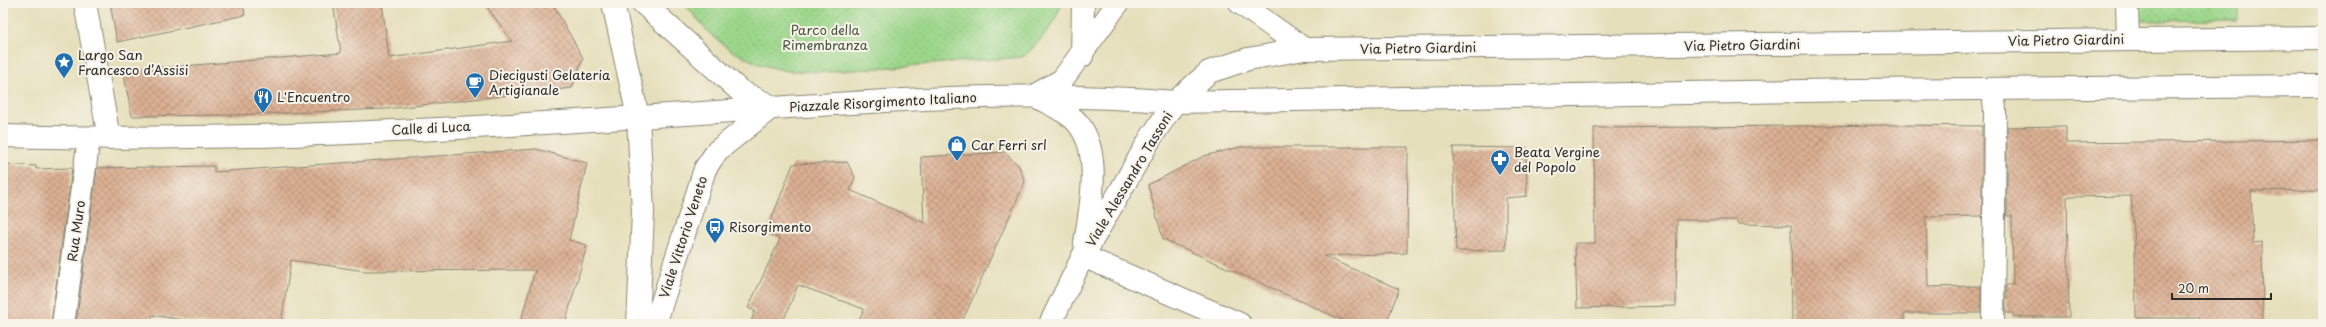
<svg xmlns="http://www.w3.org/2000/svg" width="2326" height="327" viewBox="0 0 2326 327" font-family="'Playpen Sans',sans-serif">
  <style>
    .park { fill: url(#park-dots); stroke: #64815b }
    .building { fill: url(#building-cross-hatch) }
    .lines { fill: none; stroke-linecap: round; stroke-linejoin: round }
    .minor-casing { stroke: #888573; stroke-width: 24 }
    .minor { stroke: #fff; stroke-width: 22 }
    .labels { text-anchor: middle; stroke-width: 4; stroke-linejoin: round; paint-order: stroke }
    .park-label { font-size: 13px; fill: #475643; stroke: #f7f3e8 }
    .street-label { font-size: 13px; fill: #2b2b2b; stroke: #f7f3e8 }
    .poi-label { font-size: 13px; fill: #2b2b2b; stroke: #f7f3e8; text-anchor: start }
  </style>
  <defs>
    <pattern id="park-dots" width="8" height="8" patternUnits="userSpaceOnUse"><rect width="8" height="8" fill="#9cd78b"/><path d="M2 2h.1M6 6h.1" fill="none" stroke="#87b978" stroke-width="1.8" stroke-linecap="round"/></pattern>
    <pattern id="building-cross-hatch" width="8" height="8" patternUnits="userSpaceOnUse"><rect width="8" height="8" fill="#dbb093"/><path d="M0 0l8 8M0 8l8-8" fill="none" stroke="#b28f78"/></pattern>
  </defs>
  <rect width="100%" height="100%" fill="#f7f3e8"/>
  <filter id="ink" filterUnits="userSpaceOnUse"><feTurbulence type="fractalNoise" baseFrequency=".025" numOctaves="2"/><feDisplacementMap in="SourceGraphic" scale="8" xChannelSelector="R" yChannelSelector="G"/><feConvolveMatrix kernelMatrix="1 2 1 2 8 2 1 2 1" color-interpolation-filters="sRGB"/></filter>
  <filter id="wash" filterUnits="userSpaceOnUse"><feTurbulence type="fractalNoise" baseFrequency=".012" numOctaves="4" result="noise"/><feDisplacementMap in="SourceGraphic" scale="16" xChannelSelector="R" yChannelSelector="G"/><feGaussianBlur stdDeviation="0.9" result="paint"/><feColorMatrix in="noise" values="0 0 0 0 0 0 0 0 0 0 0 0 0 0 0 0 0 1.4 0 .05"/><feComposite in="paint" operator="in"/></filter>
  <g filter="url(#wash)">
    <rect width="100%" height="100%" fill="#e6dfbb"/>
    <!-- park -->
    <g class="park">
      <path d="M687,3H1062C1054,26 1041,41 1023,57L827,72L787,71L759,64L730,50L709,33L688,8Z"/>
      <path d="M2139,3H2238V20L2139,21Z"/>
    </g>
    <g id="blocks">
      <!-- building -->
      <g class="building">
        <path d="M110,3H243L245,15L117,42Z"/>
        <path d="M333,3H382L389,58L512,41L484,3H552L583,58L572,88L386,109L235,115L132,116L123,71L341,53Z"/>
        <path d="M1896,125L1982,126V216L1926,217L1928,287L1981,286V313H1904V324H1792L1791,225L1737,224V220H1677L1676,306L1577,308L1575,243H1595L1594,128Z"/>
        <path d="M2066,126V143L2323,140V190L2251,191L2253,243L2262,242L2263,324H2200V318H2136L2135,244L2131,196L2067,197L2069,317H2013V313H2006V285H2013L2012,216H2007V127Z"/>
        <path d="M1240,147H1408L1407,253L1323,256L1399,289L1386,324H1351L1163,239L1148,185L1204,156Z"/>
        <path d="M1453,147L1526,148L1527,196L1506,198V250L1456,251Z"/>
        <path d="M536,149L587,163L569,240L587,245L565,324H520L535,270L365,271L291,260L281,324H208L152,315L151,324H76L97,168L214,166V172Z"/>
        <path d="M1004,152L1019,166L1025,182L961,324H857L864,309L798,285L782,324H750L755,311L748,308L780,239L766,233L793,164L847,162L855,177L850,190L924,223L921,157Z"/>
        <path d="M3,164L36,166V169L72,168L51,324H3Z"/>
      </g>
    </g>
  </g>
  <g filter="url(#ink)">
    <use href="#blocks" fill-opacity="0" stroke="#888573" stroke-width="1"/>
    <g class="lines">
      <!-- minor casing -->
      <g class="minor-casing">
        <g id="minor">
          <path d="M85,3L109,138"/>
          <path d="M613,3L638,117L643,212L638,324"/>
          <path d="M643,3L740,91L771,106"/>
          <path d="M1240,3L1304,49"/>
          <path d="M2127,3L2128,39"/>
          <path d="M1082,56L1083,3"/>
          <path d="M1035,95L1062,80L1118,3"/>
          <path d="M1037,97C1051,105 1071,113 1080,126C1102,157 1090,209 1085,243"/>
          <path d="M3,136C215,142 428,131 639,117C817,106 997,87 1175,102L1858,90L2323,86"/>
          <path d="M1083,256L1240,324"/>
          <path d="M63,324L89,138"/>
          <path d="M655,324L705,169L717,151L772,107"/>
          <path d="M1050,324L1083,256L1150,139L1175,102L1209,72L1248,59L1304,49L2323,38"/>
          <path d="M1993,324L1995,110L1993,90"/>
        </g>
      </g>
      <!-- minor -->
      <use href="#minor" class="minor"/>
    </g>
  </g>
  <!-- icons -->
  <defs>
    <g id="sight-pin" transform="scale(1)"><path d="M0 17L-7.5 6A9.5 9.5 0 1 1 7.5 6Z" fill="#1f6fb2" stroke="#f7f3e8"/><path d="M0-6L1.8-2.2L6-1.7L2.9 1.2L3.7 5.4L0 3.3L-3.7 5.4L-2.9 1.2L-6-1.7L-1.8-2.2Z" fill="#fff"/></g>
    <g id="cafe-pin" transform="scale(1)"><path d="M0 17L-7.5 6A9.5 9.5 0 1 1 7.5 6Z" fill="#1f6fb2" stroke="#f7f3e8"/><path d="M-5.5-4.5H6V0H3Q3 3.5 0 3.5H-2.5Q-5.5 3.5-5.5 0ZM3-3.2v2h1.7v-2ZM-6 4.5H4V6H-6Z" fill="#fff"/></g>
    <g id="restaurant-pin" transform="scale(1)"><path d="M0 17L-7.5 6A9.5 9.5 0 1 1 7.5 6Z" fill="#1f6fb2" stroke="#f7f3e8"/><path d="M-5-6h1v4h1v-4h1v4h1v-4h1v5L-1.5 .5V6h-2V.5L-5-1ZM5-6V6H3V1.5H1.5Q1.5-4 5-6Z" fill="#fff"/></g>
    <g id="shop-pin" transform="scale(1)"><path d="M0 17L-7.5 6A9.5 9.5 0 1 1 7.5 6Z" fill="#1f6fb2" stroke="#f7f3e8"/><path d="M-5-2.5h2.3a2.7 3.5 0 0 1 5.4 0H5L5.5 6h-11ZM-1.5-2.5h3a1.5 2.3 0 0 0-3 0Z" fill="#fff"/></g>
    <g id="pharmacy-pin" transform="scale(1)"><path d="M0 17L-7.5 6A9.5 9.5 0 1 1 7.5 6Z" fill="#1f6fb2" stroke="#f7f3e8"/><path d="M-2-6h4v4h4v4h-4v4h-4v-4h-4v-4h4Z" fill="#fff"/></g>
    <g id="bus-pin" transform="scale(1)"><path d="M0 17L-7.5 6A9.5 9.5 0 1 1 7.5 6Z" fill="#1f6fb2" stroke="#f7f3e8"/><path d="M-5-6H5V4H4V6H2V4H-2V6H-4V4H-5ZM-3.5-4V0h7V-4ZM-3.5 1.2v1.5H-2V1.2ZM2 1.2v1.5H3.5V1.2Z" fill="#fff"/></g>
  </defs>
  <g fill-rule="evenodd">
    <use href="#sight-pin" x="64" y="62"/>
    <use href="#cafe-pin" x="475" y="82"/>
    <use href="#restaurant-pin" x="263" y="97"/>
    <use href="#shop-pin" x="957" y="145"/>
    <use href="#pharmacy-pin" x="1500" y="159"/>
    <use href="#bus-pin" x="715" y="227"/>
  </g>
  <g class="labels">
    <!-- park labels -->
    <g class="park-label">
      <text x="825" y="35">Parco della<tspan x="825" dy="15">Rimembranza</tspan></text>
    </g>
    <!-- street labels -->
    <g class="street-label">
      <text transform="translate(2066 40) rotate(-1)" y="5">Via Pietro Giardini</text>
      <text transform="translate(1742 45) rotate(-1)" y="5">Via Pietro Giardini</text>
      <text transform="translate(1418 48) rotate(-1)" y="5">Via Pietro Giardini</text>
      <text transform="translate(883 102) rotate(-3)" y="5">Piazzale Risorgimento Italiano</text>
      <text transform="translate(431 128) rotate(-3)" y="5">Calle di Luca</text>
      <text transform="translate(1129 179) rotate(-59)" y="5">Viale Alessandro Tassoni</text>
      <text transform="translate(76 231) rotate(-82)" y="5">Rua Muro</text>
      <text transform="translate(683 237) rotate(-72)" y="5">Viale Vittorio Veneto</text>
    </g>
    <!-- poi labels -->
    <g class="poi-label">
      <text x="78" y="60">Largo San<tspan x="78" dy="15">Francesco d’Assisi</tspan></text>
      <text x="489" y="80">Diecigusti Gelateria<tspan x="489" dy="15">Artigianale</tspan></text>
      <text x="277" y="102">L'Encuentro</text>
      <text x="971" y="150">Car Ferri srl</text>
      <text x="1514" y="157">Beata Vergine<tspan x="1514" dy="15">del Popolo</tspan></text>
      <text x="729" y="232">Risorgimento</text>
    </g>
  </g>
  <!-- margin -->
  <rect width="2326" height="327" fill="none" stroke="#f7f3e8" stroke-width="16"/>
  <!-- scale -->
  <path d="M2172 293v6h99v-6" fill="none" stroke="#2b2b2b" stroke-width="2"/>
  <text x="2178" y="293" font-size="12" fill="#2b2b2b" stroke="#f7f3e8" stroke-width="3" paint-order="stroke">20 m</text>
</svg>
